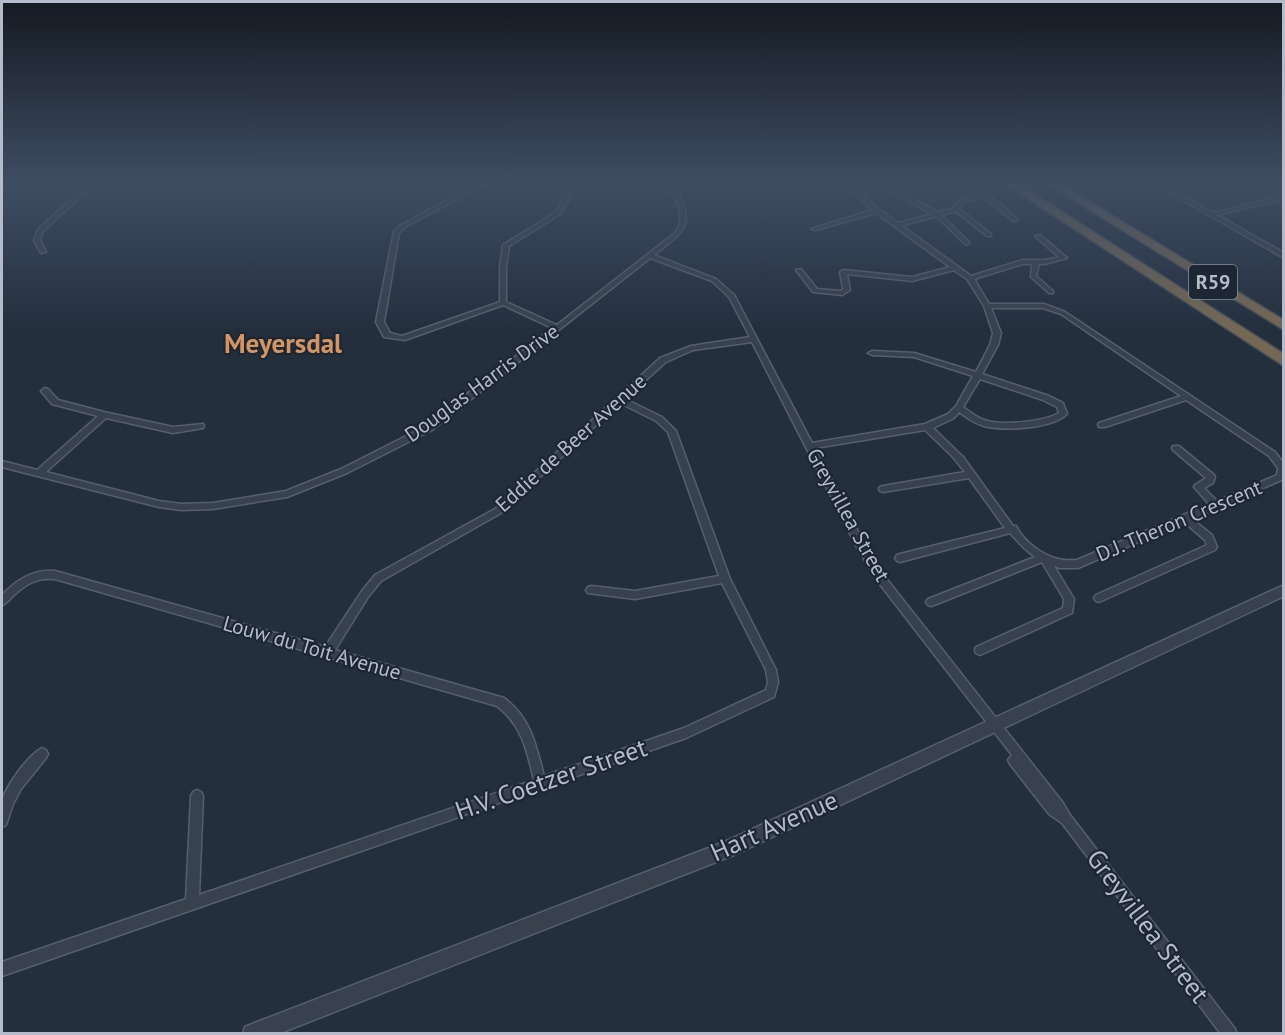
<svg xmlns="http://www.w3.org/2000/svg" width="1285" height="1035" viewBox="0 0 1285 1035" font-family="'PT Sans',sans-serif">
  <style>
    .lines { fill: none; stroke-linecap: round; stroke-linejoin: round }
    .minor-casing { stroke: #565f6c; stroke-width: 3 }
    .tertiary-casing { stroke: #565f6c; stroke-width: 3 }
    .motorway-casing { stroke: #434c59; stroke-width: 3 }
    .minor { fill: #38414e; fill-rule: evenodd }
    .tertiary { fill: #38414e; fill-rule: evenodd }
    .motorway { fill: #746855; fill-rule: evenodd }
    .labels { text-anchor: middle; stroke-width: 4.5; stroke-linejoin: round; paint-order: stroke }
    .shield { fill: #1d2633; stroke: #878f9c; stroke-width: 1.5 }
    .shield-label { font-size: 20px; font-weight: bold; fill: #b4bcc9 }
    .street-label { font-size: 21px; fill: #b4bcc9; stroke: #1d2633 }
    .near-street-label { font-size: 26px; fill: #b4bcc9; stroke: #1d2633 }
    .district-label { font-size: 27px; font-weight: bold; fill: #d59563; stroke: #1d2633 }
  </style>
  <rect width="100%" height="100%" fill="#242f3e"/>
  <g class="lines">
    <!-- minor casing -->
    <g class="minor-casing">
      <g id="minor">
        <path d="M89,183H96L43,231L40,240L46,252L41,253L34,240L38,229Z"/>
        <path d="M479,183H487L405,227L399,233L384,322L390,333L402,336L500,302V267L503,245L556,212L564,198L557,183H563L570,198L560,214L509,246L506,267V302L557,325L675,233C687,215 676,199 667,183H673C696,224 688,229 654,255L716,279L734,295L812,443L925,424L948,414L956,406L973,376L914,357L872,355L868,353L872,351L914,353L976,372L990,345L993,333L984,306L967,279L954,270L912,281L847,274L850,290L842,295L813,292L796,270L801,269L817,289L841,291L843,289L840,272L843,270L912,277L950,267L876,213L816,230L811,229L872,210L845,183H851L874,206L898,223L932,214L887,189V187H891L938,212L951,209L960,200L980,195L962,183C980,183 1003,207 1017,219V221H1013L984,197L964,202L958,208L991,234V236H987L955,211L941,215L969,242V244H965L936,216L902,226L971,276L1023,260H1045L1059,257L1035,236L1040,235L1067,258L1045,264H1039L1036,276L1053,291V293H1049L1031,277L1032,264H1023L974,279L989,304H1044L1065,312L1275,452L1284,464V479L1221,506L1220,508L1215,509L1192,519L1212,535L1217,547L1215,550L1099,602L1096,601L1094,598L1096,595L1207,545L1205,540L1184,522L1078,568H1060L1054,566L1074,599L1072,613L980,655L976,653L975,650L976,647L1063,608L1064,599L1042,562L934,605L931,606L928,605L926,602L928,599L1035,557L1023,547L1010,533L900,562L897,561L895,558L897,555L900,554L1005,528L969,478L883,492L880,491L879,489L880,487L883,486L965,472L953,457L925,430L815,448L865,545L885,577L1063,803L1070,815L1235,1029L1237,1034H1221L1062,823L1049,814L1010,764L1008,760L1012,755L879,583L859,551L752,342L693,350L666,362L625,399L662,417L676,431L730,579L776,670L778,682L774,697L686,738L2,976V962L186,899L191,796L193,792L197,790L201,792L203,796L199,895L534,780C527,751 522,725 497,706L55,579C37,577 26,584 13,596C9,600 7,603 2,605V595C17,580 33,569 55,571L325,647L362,591L375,575L495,509L660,358L691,346L750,337L729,297L712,281L650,258L432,430L347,473L287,497L213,509L181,510L159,507L2,467V461L37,470L98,416L52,404L41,391L45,388L48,389L58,400L104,412L173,427L203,424L204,426L203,428L173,433L106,418L46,472L159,501L181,504L213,503L286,491L341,469L426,426L552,328L503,305L405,340L384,337L376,322L394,231L401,225ZM991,308H1043L1061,314L1181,396L1099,423L1098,425L1099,427H1105L1186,400L1269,456L1278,468L1277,475L1217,501L1204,488L1213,483L1215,477L1214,475L1179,446H1173L1172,448L1173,450L1206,478L1195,485L1194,487L1209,504L1077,560C1071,560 1064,561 1058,559C1042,555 1023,541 1016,526H1013L963,457L933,428L954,418L959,412C967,418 975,423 984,426C1004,431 1052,429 1067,414L1063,403L1049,396L982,374L998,345L1001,333ZM980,379L1043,400L1057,407L1059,413C1044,422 1001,426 984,420C976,417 970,412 963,407ZM620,403L656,421L668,432L719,576L635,591L591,586L588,587L586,590L588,593L635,599L722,583L766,670L768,682L766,690L684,728L544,776C536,745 531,718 504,698L335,650L368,597L381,581L501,513Z"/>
        <path d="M1153,183H1160L1213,213L1284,195V199L1217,215L1284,253V258Z"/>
        <path d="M42,748L46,750L48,754L46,758L21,789L13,804L6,825L2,827C2,819 0,810 2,802C5,787 28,755 42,748Z"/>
      </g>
    </g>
    <!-- tertiary casing -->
    <g class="tertiary-casing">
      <path id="tertiary" d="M1284,585V596L734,855L278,1034H243L245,1027L252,1024L724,842Z"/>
    </g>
    <!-- motorway casing -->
    <g class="motorway-casing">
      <g id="motorway">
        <path d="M1004,183H1017L1284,354V366Z"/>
        <path d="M1046,183H1059L1284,320V330Z"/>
      </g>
    </g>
    <!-- minor -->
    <use href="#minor" class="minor"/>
    <!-- tertiary -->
    <use href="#tertiary" class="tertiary"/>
    <!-- motorway -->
    <use href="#motorway" class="motorway"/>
  </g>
  <!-- sky -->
  <linearGradient id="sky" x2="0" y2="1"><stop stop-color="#141a22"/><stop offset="0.56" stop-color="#3f4d63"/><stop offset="1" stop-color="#3f4d63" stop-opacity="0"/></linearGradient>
  <rect width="1285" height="328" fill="url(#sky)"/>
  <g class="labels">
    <!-- shield labels -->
    <rect class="shield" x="1189" y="265" width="48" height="34" rx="4.5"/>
    <g class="shield-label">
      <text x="1213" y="289">R59</text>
    </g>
    <!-- street labels -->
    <g class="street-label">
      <text transform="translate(482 383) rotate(-36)" y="7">Douglas Harris Drive</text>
      <text transform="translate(571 443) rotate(-42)" y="7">Eddie de Beer Avenue</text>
      <text transform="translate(848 515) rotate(61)" y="7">Greyvillea Street</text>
      <text transform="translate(1179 521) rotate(-23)" y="7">D.J. Theron Crescent</text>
      <text transform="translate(312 648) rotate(16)" y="7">Louw du Toit Avenue</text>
    </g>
    <!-- near-street labels -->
    <g class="near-street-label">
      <text transform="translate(551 779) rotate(-19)" y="9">H.V. Coetzer Street</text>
      <text transform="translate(774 826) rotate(-24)" y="9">Hart Avenue</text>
      <text transform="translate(1148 926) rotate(53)" y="9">Greyvillea Street</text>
    </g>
    <!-- district labels -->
    <g class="district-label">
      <text x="283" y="353">Meyersdal</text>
    </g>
  </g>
  <!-- border -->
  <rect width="1285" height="1035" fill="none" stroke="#b4bcc9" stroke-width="6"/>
</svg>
